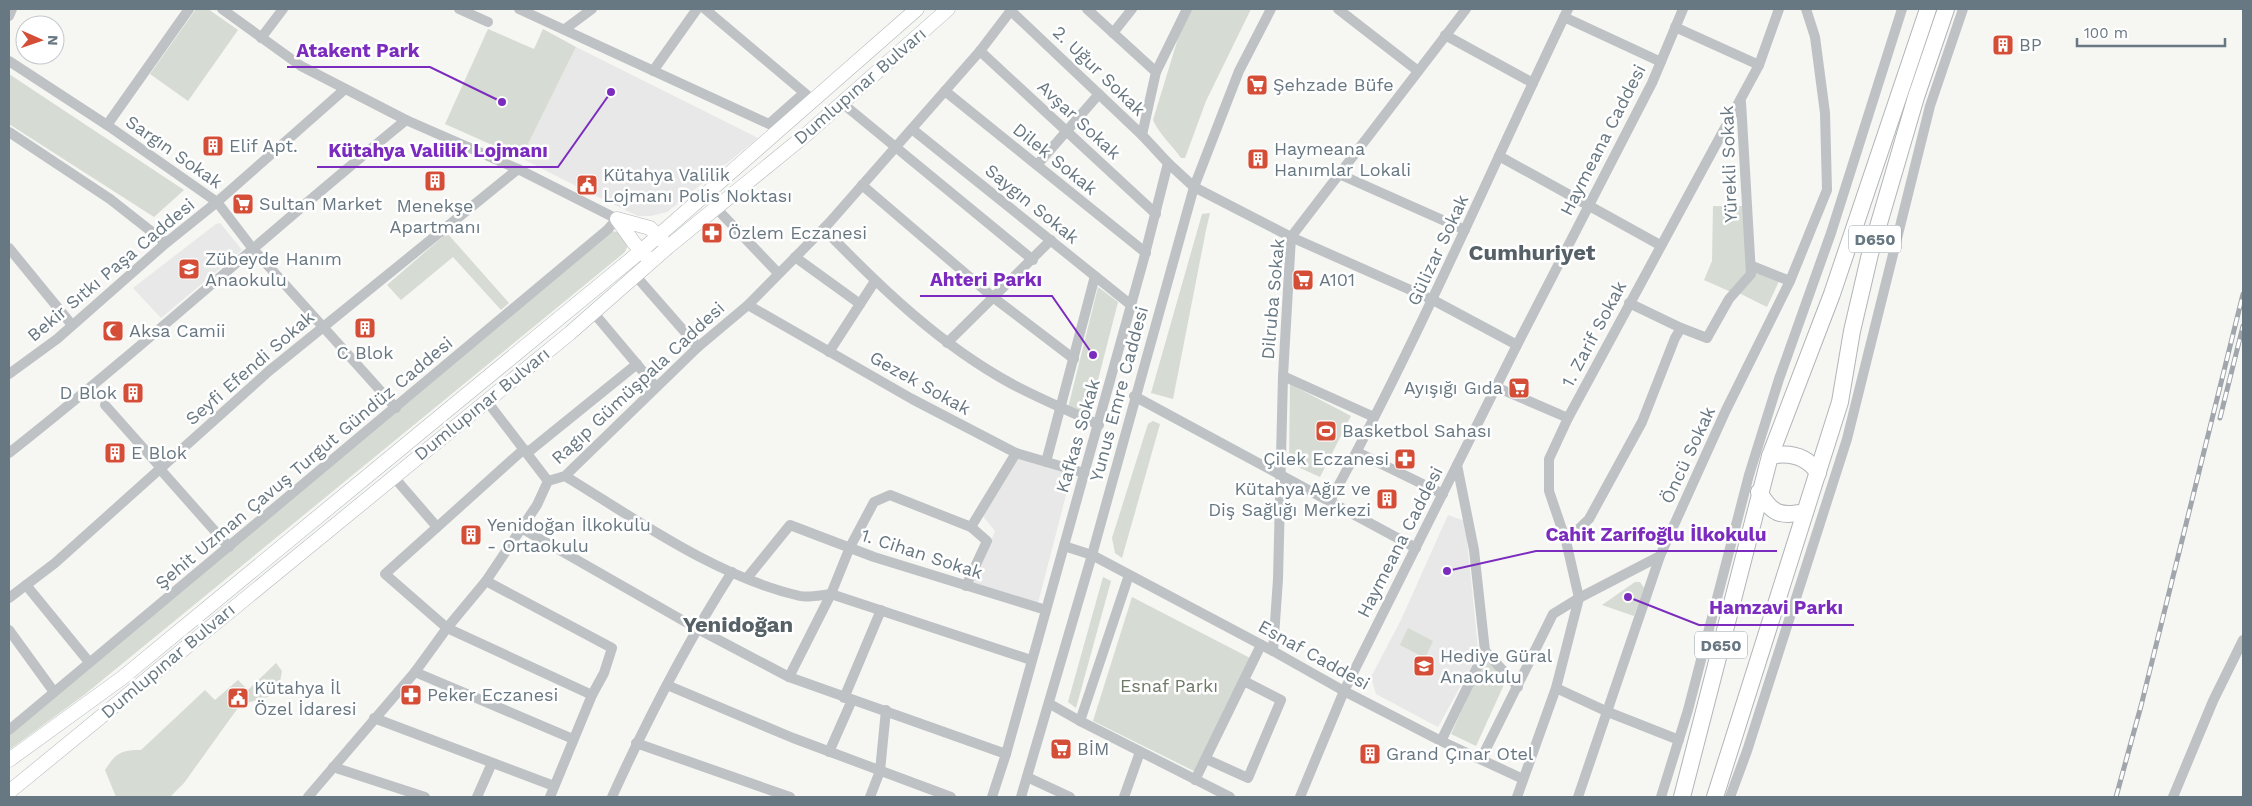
<svg xmlns="http://www.w3.org/2000/svg" width="2252" height="806" viewBox="0 0 2252 806" font-family="'Work Sans',sans-serif">
  <style>
    .built { fill: #e7e8e7 }
    .green { fill: #d6dbd3 }
    .lines { fill: none; stroke-linecap: round; stroke-linejoin: round }
    .secondary-casing { stroke: #b0b6ba; stroke-width: 15 }
    .trunk-casing { stroke: #b1b5b8; stroke-width: 18 }
    .minor { stroke: #bec2c5; stroke-width: 10 }
    .secondary { stroke: #fff; stroke-width: 14 }
    .trunk { stroke: #fff; stroke-width: 16 }
    .rail-casing { stroke: #a0a6ab; stroke-width: 5 }
    .rail { stroke: #fff; stroke-width: 3; stroke-dasharray: 9; stroke-linecap: butt }
    .labels { text-anchor: middle; stroke-width: 5; stroke-linejoin: round; paint-order: stroke }
    .shield { fill: #fff; stroke: #95a0a8; stroke-width: 1 }
    .shield-label { font-size: 16px; font-weight: bold; fill: #687882 }
    .poi-label { font-size: 18px; fill: #687882; stroke: #fff; text-anchor: start }
    .street-label { font-size: 18px; fill: #687882; stroke: #fff }
    .park-label { font-size: 18px; fill: #6c7966; stroke: #fff }
    .district-label { font-size: 22px; font-weight: bold; fill: #556167; stroke: #fff }
    .leader { fill: none; stroke: #7b2cbf; stroke-width: 2 }
    .callout-dot { fill: #7b2cbf; stroke: #fff; stroke-width: 2 }
    .callout-label { font-size: 19px; text-anchor: middle; font-weight: bold; fill: #7b2cbf; stroke: #fff; stroke-width: 5; stroke-linejoin: round; paint-order: stroke }
  </style>
  <rect width="100%" height="100%" fill="#f6f6f3"/>
  <!-- built -->
  <g class="built">
    <path d="M576,47L758,138L667,212L651,216H638L590,193L521,158Z"/>
    <path d="M220,223L242,250L161,318L133,288L216,224Z"/>
    <path d="M1020,451L1073,468L1038,603L973,584L995,531L982,515Z"/>
    <path d="M1448,515L1465,521L1478,648L1477,656L1438,727L1376,694L1371,677L1401,620Z"/>
  </g>
  <!-- green -->
  <g class="green">
    <path d="M196,9H208L238,30L188,101L150,74Z"/>
    <path d="M1192,9H1251L1206,101L1185,158H1181C1172,145 1159,134 1153,120L1179,35Z"/>
    <path d="M488,29L534,49L543,29L576,47L521,158L445,124Z"/>
    <path d="M9,74L184,190L154,217L9,124Z"/>
    <path d="M1713,206H1745L1749,272L1731,292L1704,280L1712,261Z"/>
    <path d="M1210,213L1206,230L1173,399L1151,393L1202,214Z"/>
    <path d="M607,230L622,233L628,245L625,252L84,695L9,750V736Z"/>
    <path d="M447,233L509,303L501,310L453,257L401,300L387,285Z"/>
    <path d="M1755,270L1780,279L1767,307L1737,292Z"/>
    <path d="M1098,287L1118,302L1088,419L1068,408Z"/>
    <path d="M1290,384L1351,416L1320,477L1289,463Z"/>
    <path d="M1153,421L1160,424L1122,558L1115,553L1112,538L1148,424Z"/>
    <path d="M1103,577L1111,581L1076,708L1068,702Z"/>
    <path d="M1635,582H1640L1644,588L1634,616L1602,605Z"/>
    <path d="M1132,597L1252,659L1194,771L1093,721Z"/>
    <path d="M1408,628L1433,641L1425,658L1400,645Z"/>
    <path d="M1486,656L1507,678L1476,746L1451,734Z"/>
    <path d="M276,663L282,671L280,682L271,696L240,705L184,783L170,797H116L105,770C116,753 121,750 141,750L205,690L215,700L238,680L248,690Z"/>
  </g>
  <g class="lines">
    <!-- secondary casing -->
    <g class="secondary-casing">
      <g id="secondary">
        <path d="M646,256L634,243L617,219L650,228L663,241"/>
        <path d="M9,760L122,678L641,251L917,9"/>
        <path d="M9,792L570,333L668,247L808,133L948,9"/>
      </g>
    </g>
    <!-- trunk casing -->
    <g class="trunk-casing">
      <g id="trunk">
        <path d="M1770,456C1790,452 1807,456 1818,473"/>
        <path d="M1759,492C1772,514 1780,517 1805,512"/>
        <path d="M1682,797L1770,456L1832,294L1928,9"/>
        <path d="M1715,797L1840,402L1852,331L1870,254L1916,97L1946,9"/>
      </g>
    </g>
    <!-- minor -->
    <g class="minor">
      <path d="M459,9L488,22"/>
      <path d="M519,9L769,124L804,93"/>
      <path d="M705,9L807,95"/>
      <path d="M1087,9L1156,72"/>
      <path d="M1338,9L1418,71"/>
      <path d="M9,16L12,9"/>
      <path d="M1564,17L1661,62"/>
      <path d="M1675,27L1759,65"/>
      <path d="M565,29L592,9"/>
      <path d="M1113,33L1132,9"/>
      <path d="M1445,35L1533,83"/>
      <path d="M261,38L283,9"/>
      <path d="M980,51L1156,214"/>
      <path d="M9,61L107,125L217,202L253,249L396,408"/>
      <path d="M653,71L697,9"/>
      <path d="M945,91L1146,253"/>
      <path d="M842,103L1033,260"/>
      <path d="M107,125L189,9"/>
      <path d="M912,129L1131,305"/>
      <path d="M9,132L110,199L166,243"/>
      <path d="M1142,135L1156,72L1187,9"/>
      <path d="M1499,156L1660,245"/>
      <path d="M1168,163L1194,187L1291,237L1433,300L1517,345"/>
      <path d="M1037,165L1099,94"/>
      <path d="M1339,174L1465,230"/>
      <path d="M862,185L994,298L1074,359"/>
      <path d="M717,209L778,273"/>
      <path d="M824,229C880,287 940,345 1012,384C1040,399 1070,411 1099,425"/>
      <path d="M9,248L72,325"/>
      <path d="M795,257L860,304"/>
      <path d="M1752,266L1790,281"/>
      <path d="M635,275L698,347"/>
      <path d="M1629,303L1681,328"/>
      <path d="M748,305L912,399L1016,453L1084,473"/>
      <path d="M593,312L656,387"/>
      <path d="M947,343L1051,240"/>
      <path d="M829,352L875,281"/>
      <path d="M9,374L57,339L166,243L217,202L345,89"/>
      <path d="M1283,376L1374,417"/>
      <path d="M1496,387L1568,418"/>
      <path d="M1134,396L1416,548"/>
      <path d="M486,400L548,481"/>
      <path d="M105,405L161,468"/>
      <path d="M524,449L385,574L447,628L592,695"/>
      <path d="M1357,452L1443,494"/>
      <path d="M9,453C145,346 272,229 406,120"/>
      <path d="M527,453L637,364"/>
      <path d="M1046,462L1095,276"/>
      <path d="M160,469L229,547"/>
      <path d="M393,476L437,527"/>
      <path d="M565,476C637,520 717,577 800,596C809,598 821,595 831,594L1031,660"/>
      <path d="M1330,501C1418,341 1489,173 1568,9"/>
      <path d="M521,528L696,628L789,677L1006,754"/>
      <path d="M1566,541L1589,519L1642,422L1675,338L1681,328L1707,338L1729,299L1751,274L1741,102"/>
      <path d="M1064,546L1092,555L1273,651L1344,691L1441,741L1523,779"/>
      <path d="M747,578L790,525L874,557L1046,610"/>
      <path d="M486,581L612,648L604,673L592,695L550,797"/>
      <path d="M26,585L89,662"/>
      <path d="M966,586L987,541L971,527L1016,453"/>
      <path d="M9,598L55,563L269,371L518,169"/>
      <path d="M9,630L54,692"/>
      <path d="M1273,651L1278,579L1283,376L1291,237L1466,9"/>
      <path d="M1485,651L1518,687"/>
      <path d="M415,672L573,739"/>
      <path d="M789,677L831,594L850,547L874,502L890,495L971,527"/>
      <path d="M667,685L793,738L951,797"/>
      <path d="M1556,688L1608,712L1679,740"/>
      <path d="M844,698L881,610"/>
      <path d="M1050,704L1080,721L1230,797"/>
      <path d="M374,718L554,786"/>
      <path d="M1080,721L1129,575"/>
      <path d="M9,730L607,230L617,219L518,169L406,120L301,66L222,9"/>
      <path d="M1441,741L1485,651L1474,550L1457,465"/>
      <path d="M636,743L790,797"/>
      <path d="M829,752L852,700"/>
      <path d="M1206,759L1248,778L1281,700L1244,681"/>
      <path d="M1481,759L1553,614L1579,598L1660,556"/>
      <path d="M333,767L425,797"/>
      <path d="M1027,777L1070,797"/>
      <path d="M1195,780L1261,645"/>
      <path d="M308,797L415,672L447,628L486,581L537,505L548,481L565,476L698,347L748,305L829,223L980,51L1012,9"/>
      <path d="M477,797L492,763"/>
      <path d="M612,797C647,720 686,644 732,572"/>
      <path d="M870,797L880,771L886,710"/>
      <path d="M992,797L1006,754L1143,262L1168,163L1142,135L1011,11L1012,9"/>
      <path d="M1021,797L1092,555L1194,187L1239,71L1271,9"/>
      <path d="M1124,797L1140,752"/>
      <path d="M1300,797L1344,691L1517,345L1652,83L1683,9"/>
      <path d="M1517,797L1556,688L1579,598L1566,541L1549,491V459L1568,418L1759,65L1779,9"/>
      <path d="M1578,797L1660,556L1726,410L1790,281L1827,190L1825,113L1815,37L1806,9"/>
      <path d="M1661,797L1688,710L1749,475L1779,379L1831,233L1902,9"/>
      <path d="M1730,797L1747,751L1847,439L1930,106L1963,9"/>
      <path d="M2173,797L2213,701L2243,640"/>
    </g>
    <!-- secondary -->
    <use href="#secondary" class="secondary"/>
    <!-- trunk -->
    <use href="#trunk" class="trunk"/>
    <!-- rail casing -->
    <g class="rail-casing">
      <g id="rail">
        <path d="M2220,418L2243,326"/>
        <path d="M2116,797L2141,706L2243,294"/>
      </g>
    </g>
    <!-- rail -->
    <use href="#rail" class="rail"/>
  </g>
  <!-- icons -->
  <defs>
    <g id="building-square" transform="scale(1.125)"><rect x="-9" y="-9" width="18" height="18" rx="4" fill="#d44d36" stroke="#fff"/><path d="M-4-6H4V6H1V3H-1V6H-4ZM-2.5-4.3h1.7v1.8h-1.7ZM.8-4.3h1.7v1.8H.8ZM-2.5-1h1.7V.8h-1.7ZM.8-1h1.7V.8H.8Z" fill="#fff"/></g>
    <g id="supermarket-square" transform="scale(1.125)"><rect x="-9" y="-9" width="18" height="18" rx="4" fill="#d44d36" stroke="#fff"/><path d="M-6-5.5h2.5l.6 2H6L4.5 2H-2.5L-4.4-4H-6ZM-1.5 3.2a1.3 1.3 0 1 0 .1 0ZM3 3.2a1.3 1.3 0 1 0 .1 0Z" fill="#fff"/></g>
    <g id="civic-square" transform="scale(1.125)"><rect x="-9" y="-9" width="18" height="18" rx="4" fill="#d44d36" stroke="#fff"/><path d="M-.6-6.5H3V-4.5H.6V-3L4-1V1h2V6H-6V1h2V-1L-.6-3ZM-1.2 2.5V6h2.4V2.5Z" fill="#fff"/></g>
    <g id="pharmacy-square" transform="scale(1.125)"><rect x="-9" y="-9" width="18" height="18" rx="4" fill="#d44d36" stroke="#fff"/><path d="M-2-6h4v4h4v4h-4v4h-4v-4h-4v-4h4Z" fill="#fff"/></g>
    <g id="school-square" transform="scale(1.125)"><rect x="-9" y="-9" width="18" height="18" rx="4" fill="#d44d36" stroke="#fff"/><path d="M0-5L7-2L0 1L-7-2ZM-4 1L0 2.5L4 1V4Q0 6-4 4Z" fill="#fff"/></g>
    <g id="mosque-square" transform="scale(1.125)"><rect x="-9" y="-9" width="18" height="18" rx="4" fill="#d44d36" stroke="#fff"/><path d="M3.5-4.9A6 6 0 1 0 3.5 4.9A5 5 0 1 1 3.5-4.9Z" fill="#fff"/></g>
    <g id="stadium-square" transform="scale(1.125)"><rect x="-9" y="-9" width="18" height="18" rx="4" fill="#d44d36" stroke="#fff"/><path d="M0-5a6.5 5 0 1 0 0 10a6.5 5 0 1 0 0-10ZM-3.5-1.8h7v3.6h-7Z" fill="#fff"/></g>
  </defs>
  <g fill-rule="evenodd">
    <use href="#building-square" x="2003" y="45"/>
    <use href="#supermarket-square" x="1257" y="85"/>
    <use href="#building-square" x="213" y="146"/>
    <use href="#building-square" x="1258" y="159"/>
    <use href="#building-square" x="435" y="181"/>
    <use href="#civic-square" x="587" y="185"/>
    <use href="#supermarket-square" x="243" y="204"/>
    <use href="#pharmacy-square" x="712" y="233"/>
    <use href="#school-square" x="189" y="269"/>
    <use href="#supermarket-square" x="1303" y="280"/>
    <use href="#building-square" x="365" y="328"/>
    <use href="#mosque-square" x="113" y="331"/>
    <use href="#supermarket-square" x="1519" y="388"/>
    <use href="#building-square" x="133" y="393"/>
    <use href="#stadium-square" x="1326" y="431"/>
    <use href="#building-square" x="115" y="453"/>
    <use href="#pharmacy-square" x="1405" y="459"/>
    <use href="#building-square" x="1387" y="499"/>
    <use href="#building-square" x="471" y="535"/>
    <use href="#school-square" x="1424" y="666"/>
    <use href="#pharmacy-square" x="411" y="695"/>
    <use href="#civic-square" x="238" y="698"/>
    <use href="#supermarket-square" x="1061" y="749"/>
    <use href="#building-square" x="1370" y="754"/>
  </g>
  <g class="labels">
    <!-- shield labels -->
    <g class="shield">
      <rect x="1849" y="225.5" width="52" height="27" rx="4"/>
      <rect x="1695" y="631.5" width="52" height="27" rx="4"/>
    </g>
    <g class="shield-label">
      <text x="1875" y="245">D650</text>
      <text x="1721" y="651">D650</text>
    </g>
    <!-- poi labels -->
    <g class="poi-label">
      <text x="2019" y="51">BP</text>
      <text x="1273" y="91">Şehzade Büfe</text>
      <text x="229" y="152">Elif Apt.</text>
      <text x="1274" y="155">Haymeana<tspan x="1274" dy="21">Hanımlar Lokali</tspan></text>
      <text x="603" y="181">Kütahya Valilik<tspan x="603" dy="21">Lojmanı Polis Noktası</tspan></text>
      <text x="259" y="210">Sultan Market</text>
      <text x="435" y="212" text-anchor="middle">Menekşe<tspan x="435" dy="21">Apartmanı</tspan></text>
      <text x="728" y="239">Özlem Eczanesi</text>
      <text x="205" y="265">Zübeyde Hanım<tspan x="205" dy="21">Anaokulu</tspan></text>
      <text x="1319" y="286">A101</text>
      <text x="129" y="337">Aksa Camii</text>
      <text x="365" y="359" text-anchor="middle">C Blok</text>
      <text x="1503" y="394" text-anchor="end">Ayışığı Gıda</text>
      <text x="117" y="399" text-anchor="end">D Blok</text>
      <text x="1342" y="437">Basketbol Sahası</text>
      <text x="131" y="459">E Blok</text>
      <text x="1389" y="465" text-anchor="end">Çilek Eczanesi</text>
      <text x="1371" y="495" text-anchor="end">Kütahya Ağız ve<tspan x="1371" dy="21">Diş Sağlığı Merkezi</tspan></text>
      <text x="487" y="531">Yenidoğan İlkokulu<tspan x="487" dy="21">- Ortaokulu</tspan></text>
      <text x="1440" y="662">Hediye Güral<tspan x="1440" dy="21">Anaokulu</tspan></text>
      <text x="254" y="694">Kütahya İl<tspan x="254" dy="21">Özel İdaresi</tspan></text>
      <text x="427" y="701">Peker Eczanesi</text>
      <text x="1077" y="755">BİM</text>
      <text x="1386" y="760">Grand Çınar Otel</text>
    </g>
    <!-- street labels -->
    <g class="street-label">
      <text transform="translate(1099 71) rotate(44)" y="6">2. Uğur Sokak</text>
      <text transform="translate(860 86) rotate(-41)" y="6">Dumlupınar Bulvarı</text>
      <text transform="translate(1079 120) rotate(43)" y="6">Avşar Sokak</text>
      <text transform="translate(1603 140) rotate(-63)" y="6">Haymeana Caddesi</text>
      <text transform="translate(174 152) rotate(35)" y="6">Sargın Sokak</text>
      <text transform="translate(1055 159) rotate(39)" y="6">Dilek Sokak</text>
      <text transform="translate(1729 164) rotate(-92)" y="6">Yürekli Sokak</text>
      <text transform="translate(1032 204) rotate(39)" y="6">Saygın Sokak</text>
      <text transform="translate(1438 250) rotate(-65)" y="6">Gülizar Sokak</text>
      <text transform="translate(111 270) rotate(-40)" y="6">Bekir Sıtkı Paşa Caddesi</text>
      <text transform="translate(1273 299) rotate(-85)" y="6">Dilruba Sokak</text>
      <text transform="translate(1594 334) rotate(-62)" y="6">1. Zarif Sokak</text>
      <text transform="translate(250 368) rotate(-41)" y="6">Seyfi Efendi Sokak</text>
      <text transform="translate(638 383) rotate(-43)" y="6">Ragıp Gümüşpala Caddesi</text>
      <text transform="translate(920 383) rotate(29)" y="6">Gezek Sokak</text>
      <text transform="translate(1119 394) rotate(-75)" y="6">Yunus Emre Caddesi</text>
      <text transform="translate(482 404) rotate(-39)" y="6">Dumlupınar Bulvarı</text>
      <text transform="translate(1078 436) rotate(-74)" y="6">Kafkas Sokak</text>
      <text transform="translate(1688 455) rotate(-65)" y="6">Öncü Sokak</text>
      <text transform="translate(304 463) rotate(-40)" y="6">Şehit Uzman Çavuş Turgut Gündüz Caddesi</text>
      <text transform="translate(1400 542) rotate(-63)" y="6">Haymeana Caddesi</text>
      <text transform="translate(922 554) rotate(18)" y="6">1. Cihan Sokak</text>
      <text transform="translate(1314 655) rotate(29)" y="6">Esnaf Caddesi</text>
      <text transform="translate(168 661) rotate(-40)" y="6">Dumlupınar Bulvarı</text>
    </g>
    <!-- park labels -->
    <g class="park-label">
      <text x="1169" y="692">Esnaf Parkı</text>
    </g>
    <!-- district labels -->
    <g class="district-label">
      <text x="1532" y="260">Cumhuriyet</text>
      <text x="738" y="632">Yenidoğan</text>
    </g>
  </g>
  <!-- callouts -->
  <path class="leader" d="M502 102L430 67H287M611 92L558 167H317M1093 355L1052 296H920M1447 571L1536 551H1777M1628 597L1699 625H1854"/>
  <g class="callout-dot">
    <circle cx="502" cy="102" r="5"/>
    <circle cx="611" cy="92" r="5"/>
    <circle cx="1093" cy="355" r="5"/>
    <circle cx="1447" cy="571" r="5"/>
    <circle cx="1628" cy="597" r="5"/>
  </g>
  <g class="callout-label">
    <text x="358" y="57">Atakent Park</text>
    <text x="438" y="157">Kütahya Valilik Lojmanı</text>
    <text x="986" y="286">Ahteri Parkı</text>
    <text x="1656" y="541">Cahit Zarifoğlu İlkokulu</text>
    <text x="1776" y="614">Hamzavi Parkı</text>
  </g>
  <!-- border -->
  <rect width="2252" height="806" fill="none" stroke="#687882" stroke-width="20"/>
  <!-- north arrow -->
  <g transform="translate(40 40) rotate(92)"><circle r="24" fill="#ffffff" stroke="#c3c9cd"/>
  <path d="M0-4L9 19L0 12L-9 19Z" fill="#d44d36"/>
  <text y="-8" font-size="14" font-weight="bold" text-anchor="middle" fill="#687882">N</text>
  </g>
  <!-- scale -->
  <path d="M2077 38v8h148v-8" fill="none" stroke="#687882" stroke-width="2.5"/>
  <text x="2084" y="38" font-size="15" fill="#687882" stroke="#ffffff" stroke-width="4" paint-order="stroke">100 m</text>
</svg>
